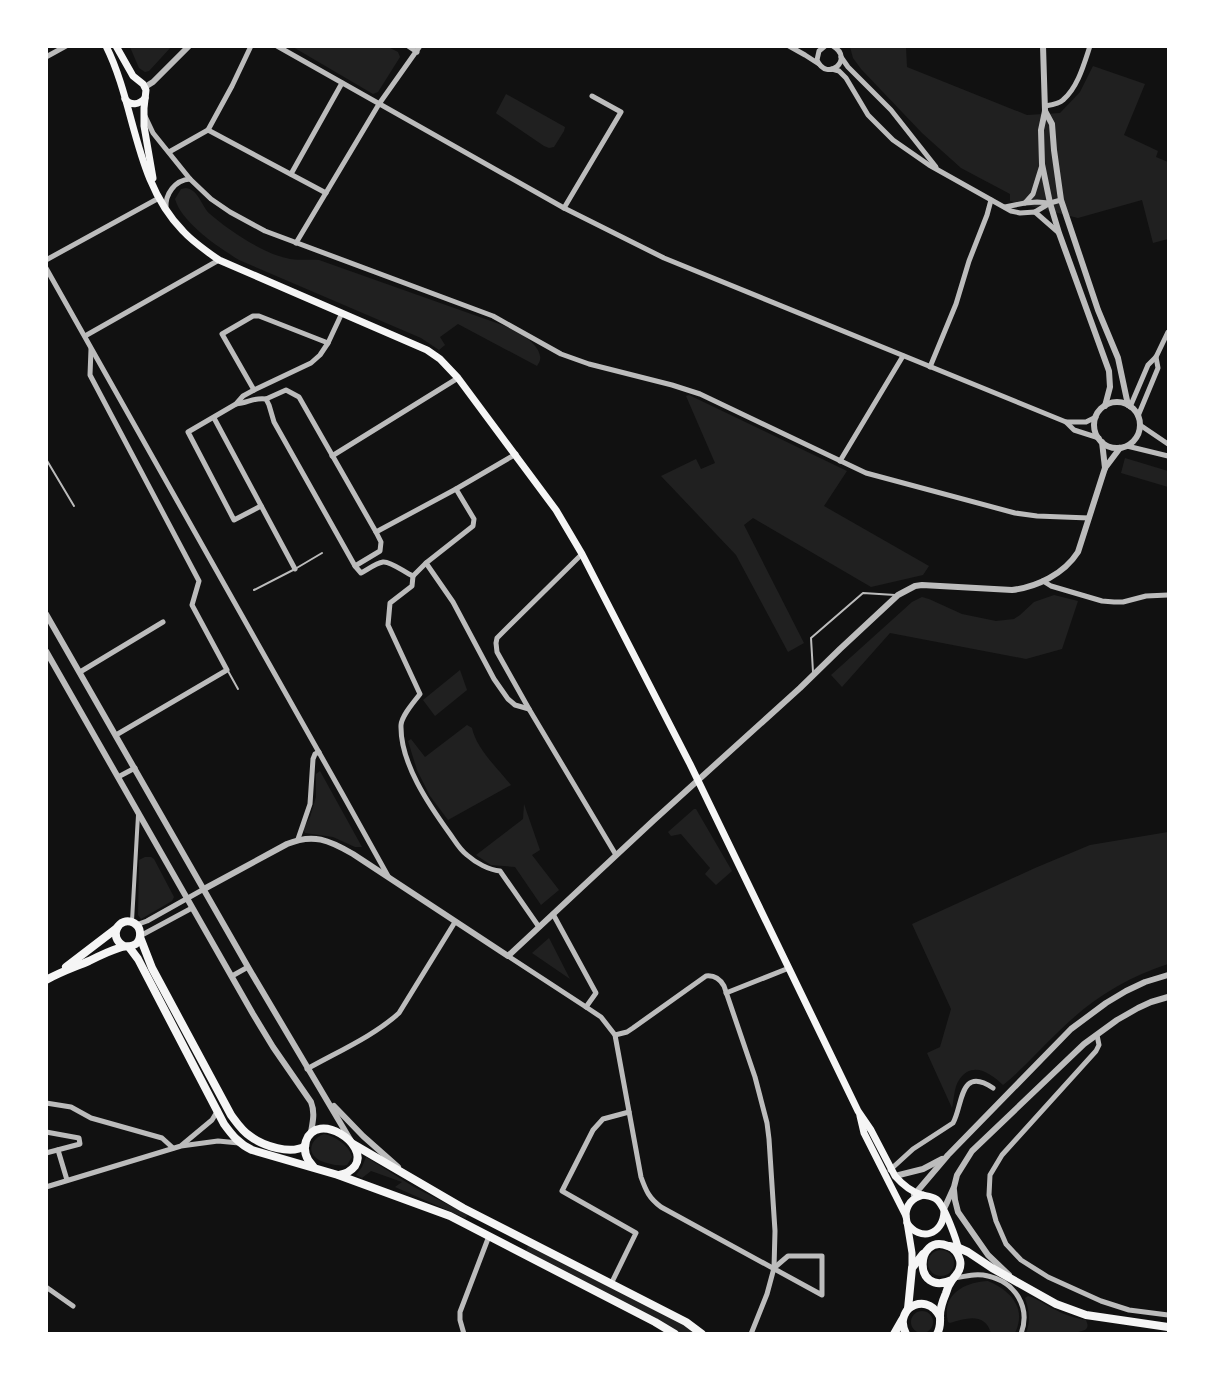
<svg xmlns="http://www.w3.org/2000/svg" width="1215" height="1380" viewBox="0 0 1215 1380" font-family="Georgia,serif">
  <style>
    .green { fill: #202020 }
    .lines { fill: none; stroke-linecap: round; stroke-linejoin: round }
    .service { stroke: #bcbcbc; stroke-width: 2 }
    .pedestrian { stroke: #bcbcbc; stroke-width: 4 }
    .minor { stroke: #bcbcbc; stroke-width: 5 }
    .tertiary { stroke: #bcbcbc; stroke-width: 6 }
    .secondary { stroke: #f5f5f5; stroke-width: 7 }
    .primary { stroke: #f5f5f5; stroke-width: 8 }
  </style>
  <rect width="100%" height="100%" fill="#111"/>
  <!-- green -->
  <g class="green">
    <path d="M130,47H171L149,71L145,72L139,68Z"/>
    <path d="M293,47H388L398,52L400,57L378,92L373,94Z"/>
    <path d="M850,47H906L907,67L1027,115L1060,113L1080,92L1093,66L1145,84L1124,135L1158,151L1156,157L1168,162V239L1153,243L1142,200L1078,218L1010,201V194L961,168L922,133L861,69L853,58Z"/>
    <path d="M506,94L565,127L564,131L554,147L549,148L544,146L497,114L496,113Z"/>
    <path d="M186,188C199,190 201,206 210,214C228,230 263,253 286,258C297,261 308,259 319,260L516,330C524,335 539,346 540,356C541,360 539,363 537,366L458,324L440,337L445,345L439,350L421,338L239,260C218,247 182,223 175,199L181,189Z"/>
    <path d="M689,395L847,471L824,506L929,566L923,575L871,587L753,518L744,525L804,643L788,652L736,555L661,476L696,459L701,469L715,463L686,396Z"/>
    <path d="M1125,458L1168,471V487L1121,473Z"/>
    <path d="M1054,595L1078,601L1062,649L1026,659L890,633L842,687L831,675L912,602L922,597L929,599L962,614L996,621L1014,619L1020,615L1034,602Z"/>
    <path d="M460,670L467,690L435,716L423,700Z"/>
    <path d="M467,725L472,728C476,748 498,769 511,785L448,820L430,796L417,770L408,741L411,739L425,757Z"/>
    <path d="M320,771L362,847H355L333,837L305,833L303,829L310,817L316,797V774Z"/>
    <path d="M524,804L540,850L532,855L559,890L541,905L515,867L491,865L476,855L523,819Z"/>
    <path d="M694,809H696L732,871L716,885L705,874L710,868L681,834L671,836L668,832Z"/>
    <path d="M1168,832V964C1124,978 1089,1001 1056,1034C1038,1051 1022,1070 1003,1085C991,1073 972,1060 959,1080C954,1087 954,1100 952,1108L927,1053L940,1047L951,1009L912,924L1035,868L1090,845Z"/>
    <path d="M145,857H151L154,859L174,897L172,901L141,919L138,915L139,863V860Z"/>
    <path d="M549,938L570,979L532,953Z"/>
    <path d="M324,1134C335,1136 350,1146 352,1157L347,1165C340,1167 320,1163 315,1157C306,1148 315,1137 324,1134Z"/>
    <path d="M366,1157L414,1187L468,1215L465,1218L395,1187L402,1182L371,1171L362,1178L356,1175L362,1167Z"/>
    <path d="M530,1243L702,1333H675L524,1254Z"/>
    <circle cx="941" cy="1263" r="13"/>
    <path d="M988,1281C1011,1291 1027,1308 1015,1333H991C985,1312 966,1318 950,1323L948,1322C941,1294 965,1282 988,1281Z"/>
    <path d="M1028,1296C1037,1298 1045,1305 1054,1309C1064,1315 1075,1318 1086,1320C1087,1323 1089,1326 1086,1329C1081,1335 1036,1334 1026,1333C1031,1321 1029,1310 1025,1298Z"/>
    <circle cx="922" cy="1322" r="11"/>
  </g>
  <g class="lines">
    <!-- service -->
    <g class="service">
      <path d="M46,459L74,506"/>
      <path d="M254,590L295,569L322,553"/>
      <path d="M228,671L238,689"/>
      <path d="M813,672L811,638L863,593L895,595"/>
    </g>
    <!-- pedestrian -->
    <path class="pedestrian" d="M132,921L138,815"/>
    <!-- minor -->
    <g class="minor">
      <path d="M277,46L564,208L664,258L1066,422L1074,430L1099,438"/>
      <path d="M408,46L417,52"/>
      <path d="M789,46L805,55L819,64"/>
      <path d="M825,46L819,51L817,60C827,83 855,59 833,46"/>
      <path d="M46,57L66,46"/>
      <path d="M841,57L848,67L891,110L936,167"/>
      <path d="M832,69L839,71L846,78L868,115L893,140L929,165L1011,211L1020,213L1035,212L1059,233"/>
      <path d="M1045,106C1051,105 1059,104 1063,100C1078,87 1084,64 1090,46"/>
      <path d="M145,116L153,133L190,179L211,199L230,212L265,231L493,316L561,354L589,364L672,385L700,394L866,473L1015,513L1037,516L1089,518"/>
      <path d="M208,130L326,193"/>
      <path d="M169,152L208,130L232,86L251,46"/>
      <path d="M291,174L342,83"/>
      <path d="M1025,203L1037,202L1049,203"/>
      <path d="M1005,207L1025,203L1033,194L1042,165"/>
      <path d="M166,208C165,194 175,180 190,179"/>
      <path d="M564,208L621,112L592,96"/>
      <path d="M1035,212L1050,203L1061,200"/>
      <path d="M296,243L379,104L420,46"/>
      <path d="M46,260L159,198"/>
      <path d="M46,268L343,795L388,876"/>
      <path d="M85,336L219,260"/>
      <path d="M91,349L90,375L199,581L192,605L227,670L116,735"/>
      <path d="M930,367L956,304L969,261L987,215L991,200"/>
      <path d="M254,390L222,334L253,316H259L328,343"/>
      <path d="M266,399L286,390L299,397L376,532L381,542L380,551L355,566"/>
      <path d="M236,404C248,403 254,397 266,399L269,405L274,422L355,566L361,573C367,570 376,563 383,562C391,561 405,573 413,576"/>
      <path d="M1130,407L1148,365L1156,357L1168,332"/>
      <path d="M1138,416L1158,368L1156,357"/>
      <path d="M214,418L295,569"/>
      <path d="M1066,422H1086L1096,417"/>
      <path d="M1140,425L1168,444"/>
      <path d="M1127,446L1168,456"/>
      <path d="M332,456L458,378"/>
      <path d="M840,461L903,356"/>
      <path d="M261,506L234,520L188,432L236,404L243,396L254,390L311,363L320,355L328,343L342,313"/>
      <path d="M376,532L456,489"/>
      <path d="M582,554L503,632L497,638L496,643L497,652L529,709L616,855"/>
      <path d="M426,563L453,602L494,679L508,699L515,705L529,709"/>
      <path d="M413,576L412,586L390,603L388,625L420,694C414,702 402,715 401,725C400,763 429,805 450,834C455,841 460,850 467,855C476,863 489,870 500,871L539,927"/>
      <path d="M413,576L426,563L473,526L474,519L456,489L516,454"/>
      <path d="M1043,581L1051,586L1102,601L1114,602H1123L1146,596L1168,595"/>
      <path d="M80,672L163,622"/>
      <path d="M118,777L135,768"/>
      <path d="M298,839L310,804L313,759L315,754L319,752"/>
      <path d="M553,914L596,993L586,1007"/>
      <path d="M136,925L147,921L204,889"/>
      <path d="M140,936L192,908"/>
      <path d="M508,956L586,1007L601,1017L615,1035L641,1177C646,1191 649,1198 661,1207L822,1295V1256H788L774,1268"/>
      <path d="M232,976L248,967"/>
      <path d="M726,993L789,968"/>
      <path d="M615,1035L627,1032L633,1028L706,976C715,975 720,979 724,986L755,1077L767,1123L769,1139L775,1231L774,1268L767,1294L751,1334"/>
      <path d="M1097,1035L1099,1045L1096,1051L1002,1155L990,1175L989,1195L996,1221L1006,1244L1021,1260L1048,1277L1101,1301L1129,1310L1168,1315"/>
      <path d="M307,1069C337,1052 374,1036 399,1013L455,922"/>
      <path d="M46,1103L71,1107L91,1118L162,1138L173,1148"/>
      <path d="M46,1132L79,1138L80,1144L46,1153"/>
      <path d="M182,1145L212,1120L218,1110"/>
      <path d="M58,1150L67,1180"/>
      <path d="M890,1170L913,1149L953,1123C963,1106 959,1065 993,1088"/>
      <path d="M46,1187L181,1146L218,1141L239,1143"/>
      <path d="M955,1278C966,1276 977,1273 988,1276C1015,1282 1031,1307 1021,1334"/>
      <path d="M611,1284L636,1233L562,1191L593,1130L603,1119L629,1112"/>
      <path d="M46,1287L73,1306"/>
      <path d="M464,1334L460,1320V1312L489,1236"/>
    </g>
    <!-- tertiary -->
    <g class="tertiary">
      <path d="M1043,46L1045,111L1041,130L1042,164L1050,203L1059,233L1109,371L1110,387L1105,406"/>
      <path d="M145,87L153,82L189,46"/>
      <path d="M1045,111L1052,124L1054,150L1061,200L1098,310L1118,358L1128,405"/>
      <circle cx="1117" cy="425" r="23"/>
      <path d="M1102,442L1105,468"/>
      <path d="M46,614L248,967L351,1141"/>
      <path d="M46,651L253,1014L273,1047L311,1102C315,1112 313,1121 311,1132"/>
      <path d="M204,889L287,844C313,833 329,840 353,854L508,956L654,820L800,688L840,649L898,595L915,586L922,585L1012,590C1037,587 1064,574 1078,552L1105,468L1120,448"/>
      <path d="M334,1106L363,1136L398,1167"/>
      <path d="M895,1176L923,1169L942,1159"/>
      <path d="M954,1190L955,1200L958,1212L988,1255L1009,1275"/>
      <path d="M914,1195L948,1155L1071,1029L1106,1003L1126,991L1145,982L1168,975"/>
      <path d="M944,1209L954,1187L957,1175L972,1151L1084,1044L1117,1020L1138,1008L1151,1002L1168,997"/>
    </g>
    <!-- secondary -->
    <g class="secondary">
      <path d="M106,46C136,106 134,181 183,231C193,242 206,251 219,260L427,350L440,359L458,378L556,510L582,554L690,764L858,1111L871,1130L895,1176C902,1184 912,1192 922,1195C927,1196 932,1196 936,1199C944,1204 957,1241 959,1251"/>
      <path d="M116,46L133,76L143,84L146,90L144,108V126L153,178"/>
      <path d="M125,99C131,106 139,105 145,98"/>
      <path d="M860,1116L864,1133L906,1216L912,1253V1268"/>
      <path d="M906,1216C906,1205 912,1198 923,1195"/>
      <path d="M907,1223C920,1242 943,1235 944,1212"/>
    </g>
    <!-- primary -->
    <g class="primary">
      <path d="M140,937L152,968L231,1115C237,1123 242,1131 250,1136C263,1146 291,1155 305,1146"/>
      <path d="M129,947L138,959L224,1124C232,1135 239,1144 252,1150L338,1175L450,1216L655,1322L675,1334"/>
      <path d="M66,967L117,928"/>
      <path d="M46,980C60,972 75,967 89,961C99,956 109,951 119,948C125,945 132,948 137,943C142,937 141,927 134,923C119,915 107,937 124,946"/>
      <path d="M353,1144L463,1208L686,1322L702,1334"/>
      <path d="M313,1166C306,1159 303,1151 306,1141C317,1110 370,1144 355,1166C351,1171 346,1174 339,1175"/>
      <path d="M949,1246L959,1248L968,1252L992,1268L1056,1304L1086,1315L1168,1327"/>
      <path d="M908,1309C920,1300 933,1303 940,1317"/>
      <path d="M894,1334L902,1320"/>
      <path d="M906,1334C901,1324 902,1317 908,1309L912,1268L923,1254"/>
      <path d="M937,1334C941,1327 940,1323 940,1316C940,1308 943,1300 946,1293C947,1289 949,1284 952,1280C957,1274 962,1269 960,1260C958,1253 954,1248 948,1246C915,1232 912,1298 952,1280"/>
    </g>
  </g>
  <!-- border -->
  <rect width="1215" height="1380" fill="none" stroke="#ffffff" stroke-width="96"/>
</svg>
